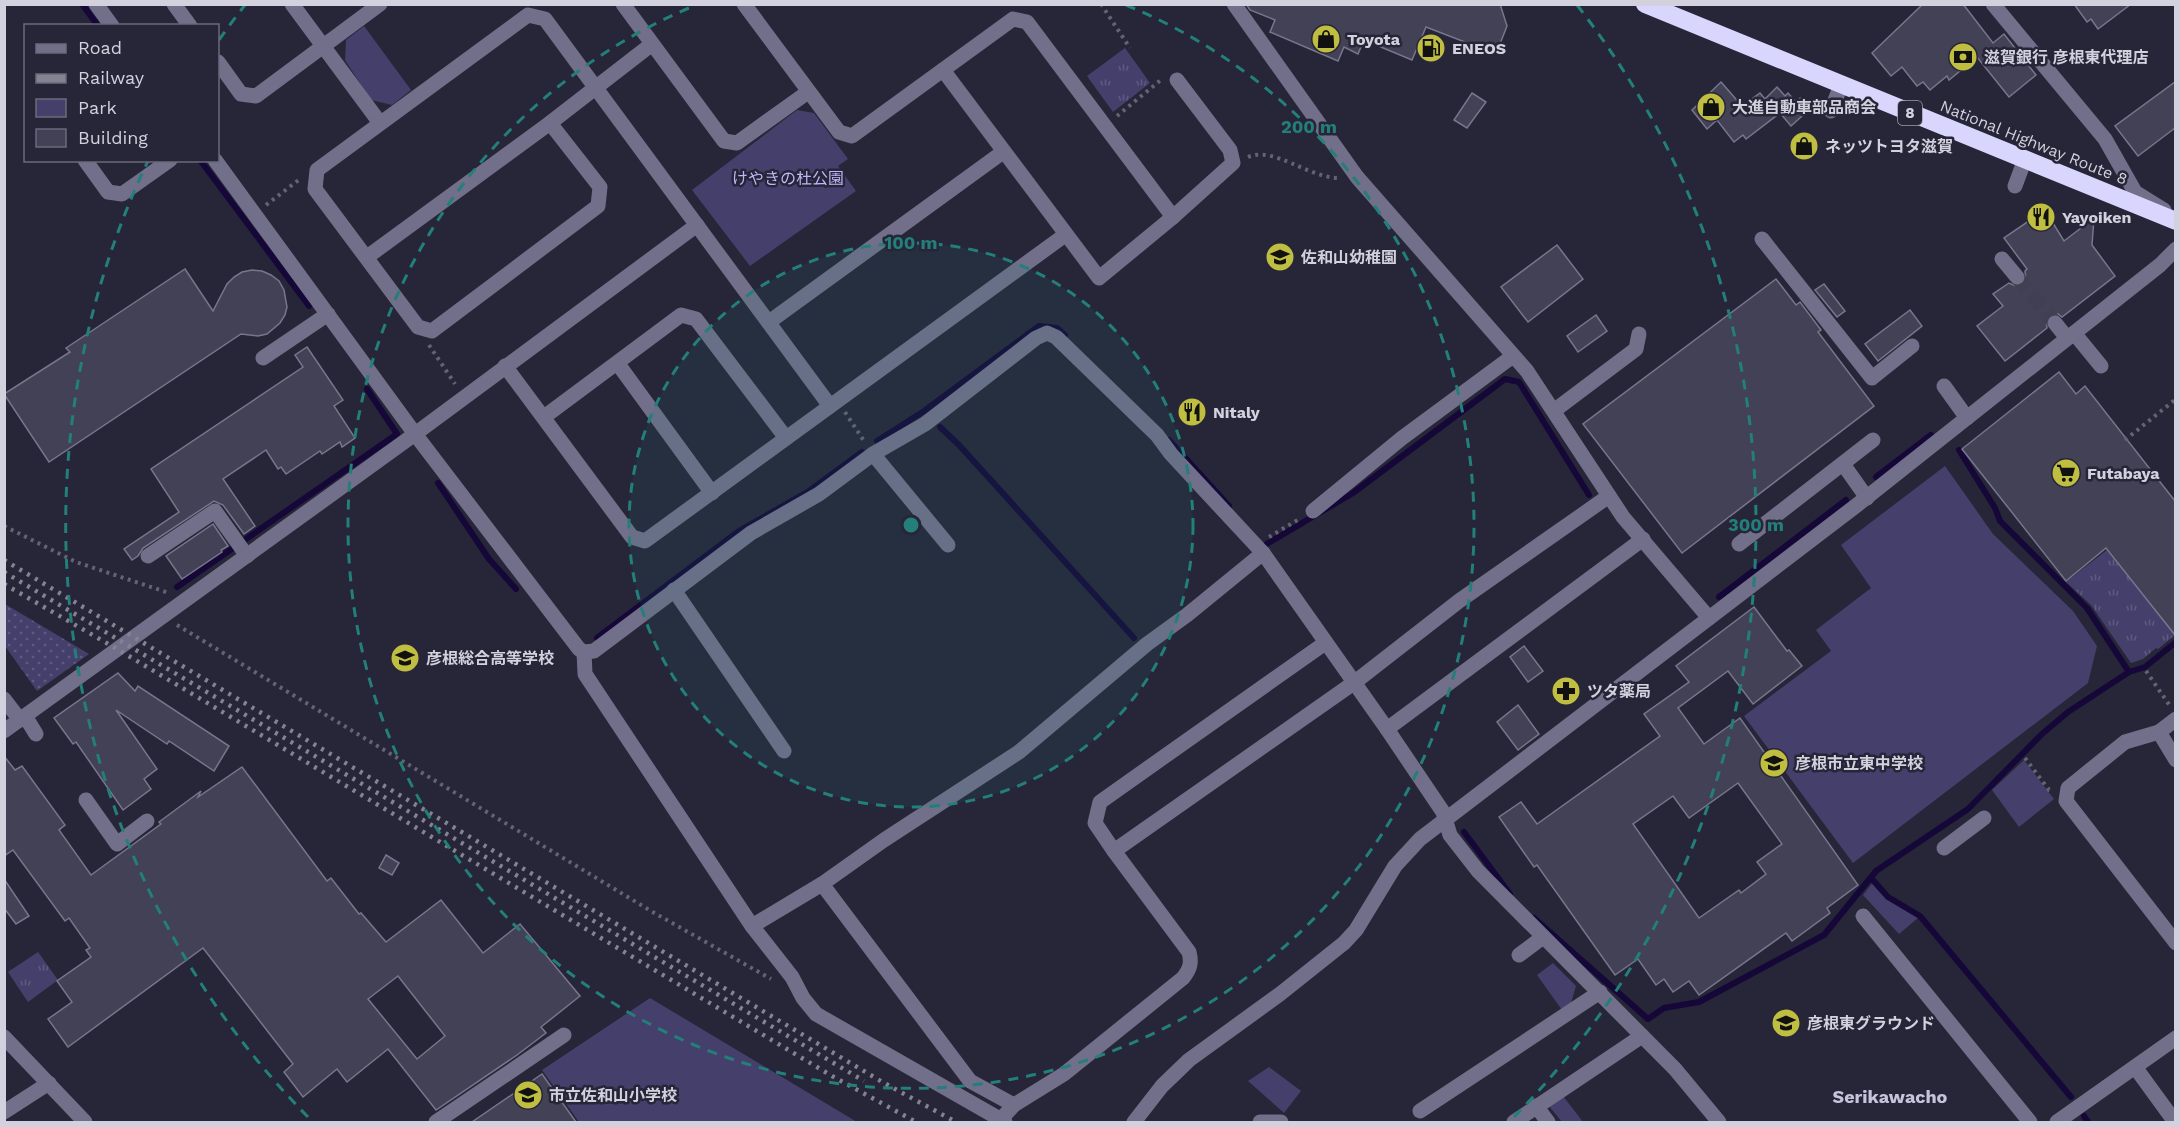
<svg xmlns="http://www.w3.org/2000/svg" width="2180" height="1127" viewBox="0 0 2180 1127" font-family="'Work Sans','Noto Sans JP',sans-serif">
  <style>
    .grass { fill: url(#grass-tufts) }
    .park { fill: #453f6c }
    .garden { fill: url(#garden-dots) }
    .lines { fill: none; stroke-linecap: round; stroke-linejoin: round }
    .stream { stroke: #150738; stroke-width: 6 }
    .building { fill: #434155; stroke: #78768d; stroke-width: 1.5; fill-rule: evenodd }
    .minor-tunnel { stroke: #413f51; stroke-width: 15; stroke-dasharray: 15 8; stroke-linecap: butt }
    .path { stroke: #646373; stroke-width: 4; stroke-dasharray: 3 4.5; stroke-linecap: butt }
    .minor { stroke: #716f89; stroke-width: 15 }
    .highway { stroke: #d9d6fd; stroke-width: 18 }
    .rail { stroke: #848392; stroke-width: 4.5; stroke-dasharray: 3 6; stroke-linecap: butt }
    .ring { fill: none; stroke: #227f79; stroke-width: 3; stroke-dasharray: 10 8 }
    .labels { text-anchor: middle; stroke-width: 5; stroke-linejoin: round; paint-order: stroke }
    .shield { fill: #272538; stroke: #9f9dac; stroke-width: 1.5 }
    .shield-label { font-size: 15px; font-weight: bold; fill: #d2d1dd }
    .poi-label { font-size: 16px; font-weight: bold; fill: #d2d1dd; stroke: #272538; text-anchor: start }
    .street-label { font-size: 16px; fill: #d2d1dd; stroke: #272538 }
    .park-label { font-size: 16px; fill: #bdb6fa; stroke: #272538 }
    .neighbourhood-label { font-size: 18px; font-weight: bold; fill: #c5c4dc; stroke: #272538 }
    .centre { fill: #227f79; stroke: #272538; stroke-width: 3 }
    .ring-label { font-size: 18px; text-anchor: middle; font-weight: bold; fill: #227f79; stroke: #272538; stroke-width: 5; stroke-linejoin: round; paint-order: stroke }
  </style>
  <defs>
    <pattern id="grass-tufts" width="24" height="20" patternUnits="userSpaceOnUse" patternTransform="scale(1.5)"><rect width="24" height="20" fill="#453f6c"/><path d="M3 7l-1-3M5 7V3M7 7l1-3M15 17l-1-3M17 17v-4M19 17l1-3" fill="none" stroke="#5f5a81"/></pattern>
    <pattern id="garden-dots" width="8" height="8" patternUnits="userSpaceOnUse" patternTransform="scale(1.5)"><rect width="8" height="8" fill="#453f6c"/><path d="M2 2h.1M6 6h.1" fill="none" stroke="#5f5a81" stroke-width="1.8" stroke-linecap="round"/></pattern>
  </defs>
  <rect width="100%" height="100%" fill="#272538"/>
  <!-- grass -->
  <g class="grass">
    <path d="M1125,48L1150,83L1113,112L1087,76Z"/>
    <path d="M2107,550L2171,630L2175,627V635L2158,649L2156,648L2143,659L2131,663L2091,605L2066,582Z"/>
    <path d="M38,952L58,980L28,1002L8,972Z"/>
  </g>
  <!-- park -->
  <g class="park">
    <path d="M364,26L411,90L392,105L371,100L345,60L346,40Z"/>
    <path d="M797,110L814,113L848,159L838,166L856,191L750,266L692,190Z"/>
    <path d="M1945,466L1993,534L2073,611L2097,646L2088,683L1853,863L1744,716L1831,651L1816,630L1871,588L1841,545Z"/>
    <path d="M2024,760L2054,799L2019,827L1992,790Z"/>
    <path d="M1873,882L1887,899L1919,917L1899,934L1863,895Z"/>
    <path d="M1553,963L1576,986L1571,1003L1562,1010L1537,975Z"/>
    <path d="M650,998L857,1122H579L542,1070Z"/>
    <path d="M1269,1067L1301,1091L1284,1113L1248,1081Z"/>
    <path d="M1563,1096L1583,1122H1562L1549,1106Z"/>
  </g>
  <!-- garden -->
  <path class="garden" d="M5,604L89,654L37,691L5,646Z"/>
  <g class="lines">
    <!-- stream -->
    <g class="stream">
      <path d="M82,4L98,26"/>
      <path d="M200,160L309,306"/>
      <path d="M940,427L959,445L1134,638"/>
      <path d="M1169,440L1229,506"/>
      <path d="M877,441L924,411L1039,326L1057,328L1065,335"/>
      <path d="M1959,450L1995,508L2000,521L2087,608L2129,672"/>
      <path d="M1876,477L1931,435"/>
      <path d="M438,483L489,559L516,589"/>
      <path d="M1265,545L1353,493L1505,379L1519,382L1589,495"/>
      <path d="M177,587L397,434L367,389"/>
      <path d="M1719,597L1846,500"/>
      <path d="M597,638L739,531L809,491L862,452"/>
      <path d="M1464,832L1510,894"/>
      <path d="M1871,878L1888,897L1920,916L2071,1097"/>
      <path d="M1534,918L1648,1019L1664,1008L1699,1002L1824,935L1876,871L1968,809L2042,734L2068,712L2129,672L2145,667L2176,642"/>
      <path d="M2084,1116L2088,1122"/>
    </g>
  </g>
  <!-- building -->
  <g class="building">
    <path d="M1246,4H1500L1507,26L1496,54L1426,27L1412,60L1364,40L1358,54L1344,47L1338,61L1270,32L1275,20L1250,10Z"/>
    <path d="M1923,4H1963L1993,43L2004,34L2036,75L2009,97L1977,57L1949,80L1947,76L1930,90L1923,82L1917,86L1902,67L1891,76L1872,53Z"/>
    <path d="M2074,4H2131L2098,29L2091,19L2087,22Z"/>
    <path d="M1721,82L1742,106L1760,93L1765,99L1777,87L1785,96L1788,93L1796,102L1800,98L1810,109L1791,126L1780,113L1746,139L1743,135L1734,142L1717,120L1707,129L1692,110Z"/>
    <path d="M2175,82V128L2138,156L2115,126Z"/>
    <path d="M1472,93L1486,102L1467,128L1454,120Z"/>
    <path d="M2045,210L2064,241L2094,218L2092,245L2115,276L2062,317L2058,314L2049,315L2046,320L2047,328L2005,361L1977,326L2003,306L1993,294L2009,283L2018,287L2023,285L2026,280L2025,271L2027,269L2004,238Z"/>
    <path d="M1557,245L1583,279L1528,322L1501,287Z"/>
    <path d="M185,269L213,311L227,284L234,277L242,272L252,270L262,271L271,275L279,281L284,290L287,307L285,315L280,323L267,334L258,336L241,334L49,462L4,394L70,352L66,348Z"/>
    <path d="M1776,279L1796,305L1800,302L1821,330L1818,332L1874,406L1682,553L1583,424Z"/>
    <path d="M1824,284L1845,311L1837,317L1815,290Z"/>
    <path d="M1910,310L1922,326L1878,361L1865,344Z"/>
    <path d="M1596,315L1607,331L1578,352L1567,336Z"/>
    <path d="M307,347L343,400L334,406L355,438L342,447L340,442L322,454L320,451L286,474L281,467L278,469L266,450L223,479L255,526L244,534L223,505L214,501L143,548L138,556L132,560L124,549L179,512L151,469L303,367L295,355Z"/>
    <path d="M2059,372L2076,394L2085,386L2175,501V635L2106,548L2066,581L1962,449Z"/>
    <path d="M213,524L228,546L221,550L222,552L182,579L166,556Z"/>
    <path d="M1754,607L1787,651L1789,650L1802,666L1753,704L1728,671L1678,708L1704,744L1740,718L1858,885L1827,908L1830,913L1792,941L1786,933L1699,995L1689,981L1673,992L1664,979L1656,985L1638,959L1615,975L1537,865L1534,867L1499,817L1521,802L1537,824L1660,736L1644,714L1689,682L1676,666ZM1738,783L1782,844L1757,862L1766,874L1741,893L1739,890L1699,918L1633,824L1673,796L1689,818Z"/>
    <path d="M1524,646L1543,671L1528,682L1510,657Z"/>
    <path d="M118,673L135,691L138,686L229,746L214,771L169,741L167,744L116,710L157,769L144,779L151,789L123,810L76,742L73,744L54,718Z"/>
    <path d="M1518,705L1539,734L1518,750L1497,722Z"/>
    <path d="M4,756L15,770L22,766L65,825L59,830L91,875L161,824L159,822L201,791L198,797L242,767L327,881L331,878L359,914L361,913L386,942L441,900L483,953L520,924L580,996L541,1027L546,1033L517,1055L436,1110L388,1049L347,1082L337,1069L303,1097L284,1072L293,1064L203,948L68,1047L48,1019L72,1002L57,981L91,957L86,950L90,948L69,918L65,921L13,850L4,856ZM398,976L445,1036L417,1059L368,999Z"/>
    <path d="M386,855L399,863L392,875L379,868Z"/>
    <path d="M4,879L29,916L16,924L4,908Z"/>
    <path d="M542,1074L576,1122H472Z"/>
  </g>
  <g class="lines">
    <!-- minor-tunnel -->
    <path class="minor-tunnel" d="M2017,277L2055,323"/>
    <!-- path -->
    <g class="path">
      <path d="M1101,4L1130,48"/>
      <path d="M1117,116L1162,79"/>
      <path d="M1248,157C1275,146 1307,178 1340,178"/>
      <path d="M266,205L300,179"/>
      <path d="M429,345L455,384"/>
      <path d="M845,412L864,441"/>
      <path d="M2125,440L2176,399"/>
      <path d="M4,526L76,562L169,593"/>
      <path d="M1269,537L1301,518"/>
      <path d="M177,625L651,911L771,979"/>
      <path d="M2146,671L2170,706"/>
      <path d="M2025,758L2049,790L2052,791"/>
    </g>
    <!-- minor -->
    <g class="minor">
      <path d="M96,4L112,26"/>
      <path d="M174,4L190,26"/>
      <path d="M292,4L380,123"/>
      <path d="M623,4L724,141L737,143L808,92"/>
      <path d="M744,4L839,132L852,136L1013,19L1027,22L1173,217"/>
      <path d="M1234,4L1357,177L1527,371L1623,517L1709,618"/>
      <path d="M1993,4L2105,139L2135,192L2164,210"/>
      <path d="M218,62L241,94L256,96L380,4"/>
      <path d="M943,70L1099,278L1173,217L1233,163L1230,150L1177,80"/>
      <path d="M1831,111L1841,85"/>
      <path d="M550,123L600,187L598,206L432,331L418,327L315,189L317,170L528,15L545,19L830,406"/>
      <path d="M85,160L108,192L122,194L170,160"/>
      <path d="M215,160L415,434L579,649L584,652L594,651L751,533L819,494L873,454L925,424L1036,338L1047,333L1056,337L1157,435L1171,454L1263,553L1387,729L1443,812L1450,835L1478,871L1675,1069L1719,1122"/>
      <path d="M2015,186L2025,159"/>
      <path d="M1762,239L1872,378L1912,346"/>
      <path d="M367,257L550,123L652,44"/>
      <path d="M2002,259L2017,277"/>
      <path d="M769,322L1003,152"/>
      <path d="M2055,323L2067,338"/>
      <path d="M2074,333L2101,366"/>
      <path d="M263,358L328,314"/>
      <path d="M618,364L712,493"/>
      <path d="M505,366L632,537L645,541L1065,235"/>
      <path d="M1944,386L1967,418"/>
      <path d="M1555,410L1636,349L1639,334"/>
      <path d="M544,417L681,315L696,319L786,438"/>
      <path d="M873,454L948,545"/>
      <path d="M1843,464L1867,498"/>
      <path d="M1313,511L1402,438L1513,356"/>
      <path d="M1739,544L1873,440"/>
      <path d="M148,556L215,511L247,556"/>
      <path d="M674,590L784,751"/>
      <path d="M1325,643L1100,802L1095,823L1114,851L1355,682L1459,601L1609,496"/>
      <path d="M584,652L585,674L752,926"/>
      <path d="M4,699L20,720"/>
      <path d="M25,716L36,734"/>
      <path d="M2176,719L2159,732L2125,742L2068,788L2066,801L2176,943"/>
      <path d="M1387,729L1643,539"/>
      <path d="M4,731L415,434L697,225"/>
      <path d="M2159,732L2176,760"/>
      <path d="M86,800L117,844L147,821"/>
      <path d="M1944,848L1984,818"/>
      <path d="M822,884L970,1081L1014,1105"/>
      <path d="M1863,916L2030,1122"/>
      <path d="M1519,955L1543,937"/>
      <path d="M4,1037L85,1122"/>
      <path d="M2135,1067L2175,1122"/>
      <path d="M1536,1106L1548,1122"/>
      <path d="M1420,1111L1600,992"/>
      <path d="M4,1112L49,1083"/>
      <path d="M1000,1120L1014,1105L1064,1074L1183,978C1190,969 1192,963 1189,952L1114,851"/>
      <path d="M436,1122L564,1035"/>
      <path d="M1005,1122L816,1014L803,998L792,977L752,926L822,884L884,840L1019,752L1147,644L1187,615L1263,553"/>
      <path d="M1134,1122L1162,1086L1189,1060L1280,994L1344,943L1356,930L1395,866L1420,839L1857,505L2160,265L2176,249"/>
      <path d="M1260,1122H1281"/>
      <path d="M1514,1122L1642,1036"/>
      <path d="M2057,1122L2176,1038"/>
    </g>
    <!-- highway -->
    <path class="highway" d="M1645,4L2176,221"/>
    <!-- rail -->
    <g class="rail">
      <path d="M4,560L884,1083L956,1122"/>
      <path d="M4,572L864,1081"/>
      <path d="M4,584L117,649L832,1076L916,1122"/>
    </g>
  </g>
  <!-- distance rings -->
  <circle cx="911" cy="525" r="282" fill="#227f79" fill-opacity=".12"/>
  <g class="ring">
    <circle cx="911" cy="525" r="282"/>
    <path d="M1126 5A563 563 0 1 1 696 5"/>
    <path d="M308 1117A845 845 0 0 1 148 161M219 40A845 845 0 0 1 245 5M1577 5A845 845 0 0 1 1514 1117"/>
  </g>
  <!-- icons -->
  <defs>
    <g id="shop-disc" transform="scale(1.5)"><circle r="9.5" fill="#bfbe41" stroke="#272538"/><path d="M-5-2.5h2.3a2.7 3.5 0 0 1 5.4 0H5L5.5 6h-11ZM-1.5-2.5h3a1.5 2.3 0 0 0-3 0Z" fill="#111"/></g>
    <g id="fuel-disc" transform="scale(1.5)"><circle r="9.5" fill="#bfbe41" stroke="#272538"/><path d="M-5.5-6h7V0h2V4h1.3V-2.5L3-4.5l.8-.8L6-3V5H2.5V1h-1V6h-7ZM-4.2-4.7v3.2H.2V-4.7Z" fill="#111"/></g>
    <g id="bank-disc" transform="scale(1.5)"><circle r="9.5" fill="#bfbe41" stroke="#272538"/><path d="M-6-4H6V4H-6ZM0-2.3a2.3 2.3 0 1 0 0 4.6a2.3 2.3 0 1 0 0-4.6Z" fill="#111"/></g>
    <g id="restaurant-disc" transform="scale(1.5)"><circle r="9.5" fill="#bfbe41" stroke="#272538"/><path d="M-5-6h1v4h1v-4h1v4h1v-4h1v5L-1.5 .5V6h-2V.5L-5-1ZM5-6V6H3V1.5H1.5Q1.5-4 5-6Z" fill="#111"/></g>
    <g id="school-disc" transform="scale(1.5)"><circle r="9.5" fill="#bfbe41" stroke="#272538"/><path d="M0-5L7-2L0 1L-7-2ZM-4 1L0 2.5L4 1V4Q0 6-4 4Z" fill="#111"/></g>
    <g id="supermarket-disc" transform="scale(1.5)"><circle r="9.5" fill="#bfbe41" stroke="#272538"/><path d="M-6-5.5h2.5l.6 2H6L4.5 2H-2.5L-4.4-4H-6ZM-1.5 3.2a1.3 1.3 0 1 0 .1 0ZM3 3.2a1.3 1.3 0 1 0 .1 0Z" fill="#111"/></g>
    <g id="pharmacy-disc" transform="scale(1.5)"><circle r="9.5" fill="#bfbe41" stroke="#272538"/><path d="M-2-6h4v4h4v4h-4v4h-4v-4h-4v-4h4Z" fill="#111"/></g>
  </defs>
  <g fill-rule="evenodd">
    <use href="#shop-disc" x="1326" y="39"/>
    <use href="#fuel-disc" x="1431" y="48"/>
    <use href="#bank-disc" x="1963" y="57"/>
    <use href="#shop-disc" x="1711" y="107"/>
    <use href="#shop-disc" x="1804" y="146"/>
    <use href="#restaurant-disc" x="2041" y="217"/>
    <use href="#school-disc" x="1280" y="257"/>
    <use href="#restaurant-disc" x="1192" y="412"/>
    <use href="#supermarket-disc" x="2066" y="473"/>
    <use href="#school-disc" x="405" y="658"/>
    <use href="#pharmacy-disc" x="1566" y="691"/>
    <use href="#school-disc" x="1774" y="763"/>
    <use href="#school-disc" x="1786" y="1023"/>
    <use href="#school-disc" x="528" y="1095"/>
  </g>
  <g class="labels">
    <!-- shield labels -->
    <rect class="shield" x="1898" y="101" width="24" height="24" rx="4.5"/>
    <g class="shield-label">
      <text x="1910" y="118">8</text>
    </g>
    <!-- poi labels -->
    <g class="poi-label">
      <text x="1347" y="45">Toyota</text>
      <text x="1452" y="54">ENEOS</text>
      <text x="1984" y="63">滋賀銀行 彦根東代理店</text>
      <text x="1732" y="113">大進自動車部品商会</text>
      <text x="1825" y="152">ネッツトヨタ滋賀</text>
      <text x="2062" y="223">Yayoiken</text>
      <text x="1301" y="263">佐和山幼稚園</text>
      <text x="1213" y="418">Nitaly</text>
      <text x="2087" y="479">Futabaya</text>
      <text x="426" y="664">彦根総合高等学校</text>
      <text x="1587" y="697">ツタ薬局</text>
      <text x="1795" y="769">彦根市立東中学校</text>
      <text x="1807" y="1029">彦根東グラウンド</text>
      <text x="549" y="1101">市立佐和山小学校</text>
    </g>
    <!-- street labels -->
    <g class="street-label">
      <text transform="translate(2034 142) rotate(22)" y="6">National Highway Route 8</text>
    </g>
    <!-- park labels -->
    <g class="park-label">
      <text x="788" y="184">けやきの杜公園</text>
    </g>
    <!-- neighbourhood labels -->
    <g class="neighbourhood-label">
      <text x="1890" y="1103">Serikawacho</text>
    </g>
  </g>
  <circle cx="911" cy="525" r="9" class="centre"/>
  <g class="ring-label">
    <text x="1309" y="133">200 m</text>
    <text x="911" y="249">100 m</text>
    <text x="1756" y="531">300 m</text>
  </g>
  <!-- border -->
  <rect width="2180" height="1127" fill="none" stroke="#d2d1dd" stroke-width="12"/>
  <!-- legend -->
  <rect x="24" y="24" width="195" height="138" fill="#272538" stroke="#6b6a7a" stroke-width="1.5"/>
  <rect x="36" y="44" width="30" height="9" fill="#716f89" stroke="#6b6a7a" stroke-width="1.5"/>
  <text x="78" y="54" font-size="18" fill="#d2d1dd">Road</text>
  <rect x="36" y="74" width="30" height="9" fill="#848392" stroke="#6b6a7a" stroke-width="1.5"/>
  <text x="78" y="84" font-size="18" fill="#d2d1dd">Railway</text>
  <rect x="36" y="99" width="30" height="18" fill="#453f6c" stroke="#6b6a7a" stroke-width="1.5"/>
  <text x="78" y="114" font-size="18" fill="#d2d1dd">Park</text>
  <rect x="36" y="129" width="30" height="18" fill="#434155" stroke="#6b6a7a" stroke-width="1.5"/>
  <text x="78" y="144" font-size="18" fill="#d2d1dd">Building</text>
</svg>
